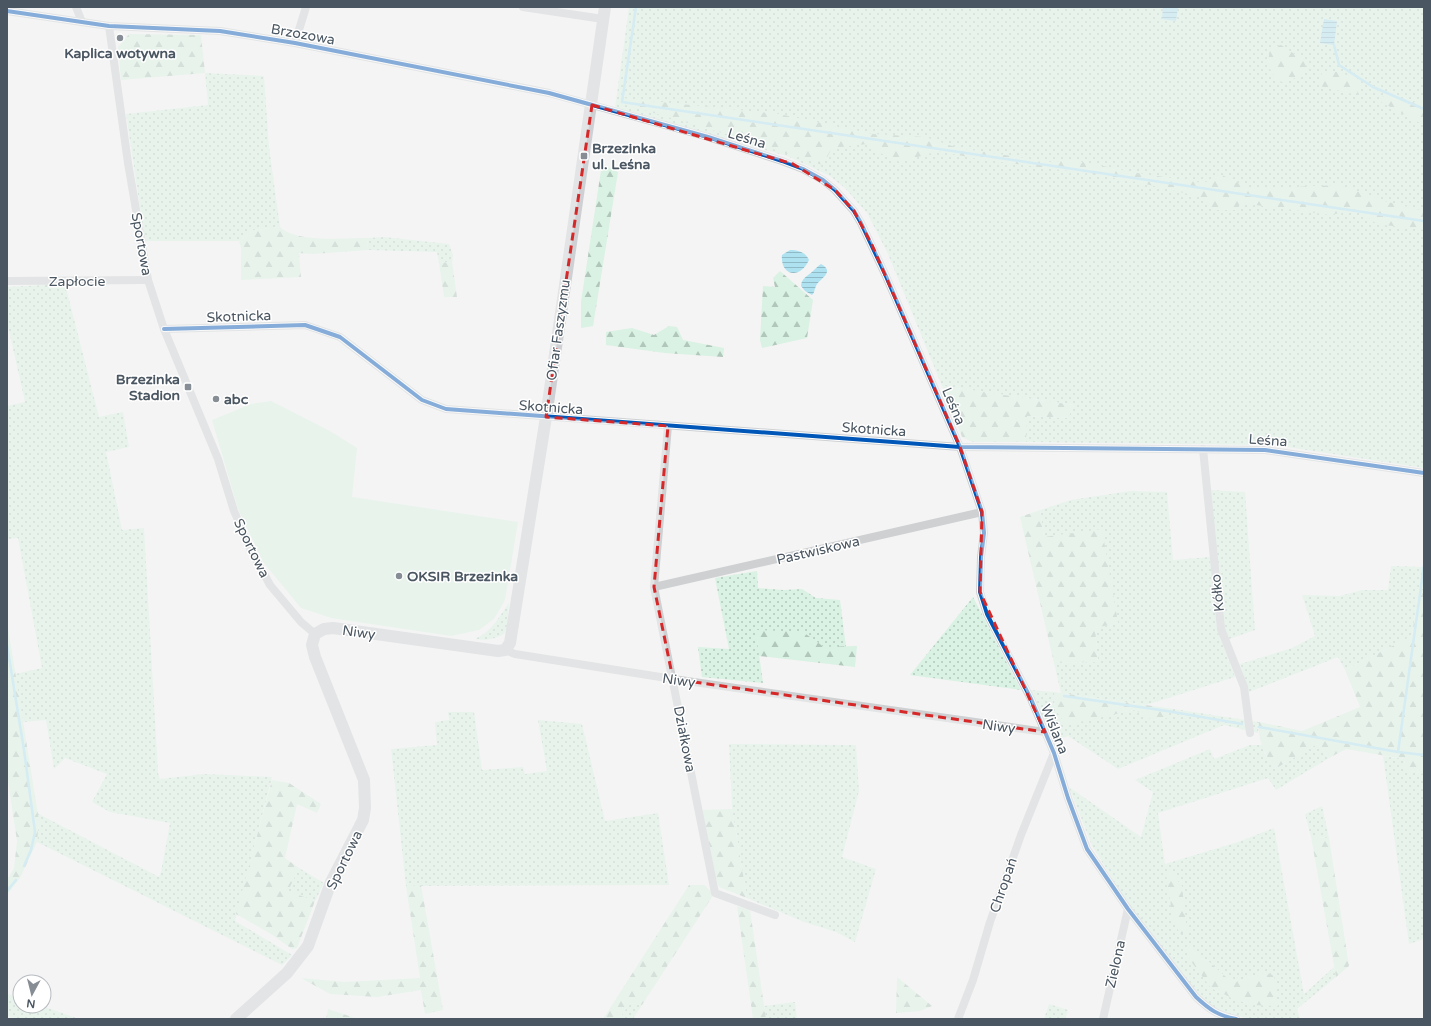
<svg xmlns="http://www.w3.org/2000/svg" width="1431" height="1026" viewBox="0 0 1431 1026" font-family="'Varela Round',sans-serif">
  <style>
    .grass { fill: url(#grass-dots); fill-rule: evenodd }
    .forest { fill: url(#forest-firs) }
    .park { fill: #d9f2e3 }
    .water { fill: url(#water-rules) }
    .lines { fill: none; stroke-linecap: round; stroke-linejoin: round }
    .stream { stroke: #aee2f0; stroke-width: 2.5 }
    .street { stroke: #ced0d2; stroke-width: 8 }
    .secondary { stroke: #ced0d4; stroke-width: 12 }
    .cycleway-casing { stroke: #fff; stroke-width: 6 }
    .cycleway { stroke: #0057b8; stroke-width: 4 }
    .marked { fill: none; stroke: #d62828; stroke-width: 3; stroke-dasharray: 8 5; stroke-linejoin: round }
    .poi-dot { fill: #868d94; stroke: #fff; stroke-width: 1.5 }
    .labels { text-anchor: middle; stroke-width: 3; stroke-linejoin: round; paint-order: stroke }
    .street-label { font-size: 14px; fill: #4a5661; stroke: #fff }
    .poi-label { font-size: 14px; font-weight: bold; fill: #4a5661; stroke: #fff; text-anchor: start }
  </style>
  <defs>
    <pattern id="grass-dots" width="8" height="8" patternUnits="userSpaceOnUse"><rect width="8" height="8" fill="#d9f2e3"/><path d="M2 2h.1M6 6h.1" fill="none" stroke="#b2c7bb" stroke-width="1.8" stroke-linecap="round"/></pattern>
    <pattern id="forest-firs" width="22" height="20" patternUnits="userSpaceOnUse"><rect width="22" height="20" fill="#d9f2e3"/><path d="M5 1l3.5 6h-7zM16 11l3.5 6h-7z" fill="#b2c7bb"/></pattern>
    <pattern id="water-rules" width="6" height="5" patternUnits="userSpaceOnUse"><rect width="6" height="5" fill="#aee2f0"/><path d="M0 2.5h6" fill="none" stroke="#90bac6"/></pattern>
  </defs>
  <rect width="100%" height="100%" fill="#f4f4f4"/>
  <!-- grass -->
  <g class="grass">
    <path d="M629,7H1424V468L1274,445L1026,442V416L1068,418L1074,405L942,386L888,254L867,213L845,188L830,176L787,156L615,108Z"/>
    <path d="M205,73L264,76L269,147L280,227L254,230L239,241H145L126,114L208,105Z"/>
    <path d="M384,237L449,244L453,255L452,262L439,263L437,252L368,250L367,238Z"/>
    <path d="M65,284L99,417L123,412L129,447L106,452L122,530L144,528L158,773L160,779L204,774L272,777L235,921L292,955L282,965L37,842L39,821L37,813L159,877L161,872L170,823L110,812L92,802L107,774L65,758L54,769L46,720L23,722L15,674L42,668L18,538L7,539V406L25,402L7,322V287Z"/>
    <path d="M1211,490L1245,492L1255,630L1229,639L1223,626Z"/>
    <path d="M1130,491L1167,492L1173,560L1210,557L1217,629L1235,677L1146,705L1061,693L1054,663L1098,662L1095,628L1117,623L1044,537L1040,510L1071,500Z"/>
    <path d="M1391,566L1424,567V590L1418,591L1412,636L1345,670L1338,657L1249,692L1240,664L1292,648L1315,636L1302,595L1340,596L1362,590H1388Z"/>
    <path d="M757,571L758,588L783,590L802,589L816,598L840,600L846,647H823L803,632L757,639L763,683L702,677L698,647L729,649L715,578Z"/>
    <path d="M973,597L1021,690L910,675Z"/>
    <path d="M509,603L507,627L504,634C495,639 486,641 475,639C491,632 499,617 509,603Z"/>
    <path d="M1030,690L1054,692L1055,709L1066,724L1134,710L1153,720L1167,718V708L1259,722L1258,733L1224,725L1118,769L1068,736L1053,742Z"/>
    <path d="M448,712H474L482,770L523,767L525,774L547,771L538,720L582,724L605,821L658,813L669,885L406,886L391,749L437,745L435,722L449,720Z"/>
    <path d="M729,744L856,745L859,791L842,857L876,869L855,942L836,932L804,922L747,898L732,809Z"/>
    <path d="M1317,744L1329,758L1276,790L1268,778L1158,813L1165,864L1238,842L1274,828L1304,994L1334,967L1336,977L1297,1009L1300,1019H1250L1228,1014L1210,1007L1196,991L1129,905L1092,846L1069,787L1141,837L1153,792L1135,780L1210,749L1214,759L1250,745H1262L1265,754L1275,769ZM1189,946L1200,959L1208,961L1226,978L1237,982L1261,973L1252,1005L1232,998L1211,988Z"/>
    <path d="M1383,756L1404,759L1406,770L1424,774V939L1409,944Z"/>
    <path d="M1322,806L1329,838L1311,837L1305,814Z"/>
    <path d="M299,868L324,883L315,901L287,891Z"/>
    <path d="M7,994L20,998V1006H42L79,1019H15L7,1016Z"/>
    <path d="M795,1002L797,1019H766L764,1006Z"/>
    <path d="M630,1003L642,1005L633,1019H619Z"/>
    <path d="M1049,1004L1068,1010L1065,1019H1044Z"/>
  </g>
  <!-- forest -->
  <g class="forest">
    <path d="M129,34L201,35L205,73L121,80L118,47Z"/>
    <path d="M1281,45L1308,63L1301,76L1281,83C1268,69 1267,68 1270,48Z"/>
    <path d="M1322,71L1339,72L1361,81L1357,95L1320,86Z"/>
    <path d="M1384,93L1411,103L1422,99L1424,100V125L1381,102Z"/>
    <path d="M622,98L779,114L873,134L925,137L958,148L1051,162L1072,160L1138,173L1203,183L1222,175L1250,189L1339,185L1388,202L1424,211V230L1377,224L1356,209L1331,215L1241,203L1236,210H1216L1197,196L1137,182L1093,174L978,159L938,151L901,162L890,159L867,144L832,148L823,165L726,134L623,104Z"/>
    <path d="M602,164L618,172L593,326L581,328V302Z"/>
    <path d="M280,227C296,243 344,238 367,238L368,250L313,254L299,253L301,277L241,280V248L239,241L254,230Z"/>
    <path d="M452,262L457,297H444L439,263Z"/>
    <path d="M780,271L813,300L807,338L762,348L760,340L763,286L775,287L773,278Z"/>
    <path d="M669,326L677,327L683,340L724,348L723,357L665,353L606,345V332L632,328L654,335Z"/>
    <path d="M942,386L1074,405L1068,418L1027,416L1026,442H972L962,437Z"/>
    <path d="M1040,510L1044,537L1102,529L1118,623L1095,628L1098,662L1054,663L1020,517Z"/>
    <path d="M1418,590H1424V774L1406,770L1404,759L1346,749L1329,758L1317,744L1275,769C1265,754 1257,741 1259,722L1302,731L1360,707L1345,670L1412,636Z"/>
    <path d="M7,621L39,821L37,842L20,878L7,895V880L14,868L17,841L7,775Z"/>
    <path d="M757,630L803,632L824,647L857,646L855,667L759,656L757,639Z"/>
    <path d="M1054,692L1167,708V718L1153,720L1134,710L1066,725L1055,709Z"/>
    <path d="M272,780L289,783L321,804L317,813L297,804L285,858L299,868L288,891L315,901L297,948L292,949L271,934L236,914Z"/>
    <path d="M732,809L747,898L719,887L716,879L702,810Z"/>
    <path d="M1311,837L1329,838L1349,966L1336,977Z"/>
    <path d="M1170,871L1182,886L1187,932L1180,934L1173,919L1166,873Z"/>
    <path d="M421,885L443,1010L425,1014L421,990L377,997L330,994L301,978L344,982L420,978L406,886Z"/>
    <path d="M689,885H704L714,894L642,1005L630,1003L619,1019H603Z"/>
    <path d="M737,906L750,910L766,1019H753Z"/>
    <path d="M1189,946L1200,959L1208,961L1226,977L1237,982L1261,973L1274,975L1278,1006L1252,1005L1232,998L1211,988L1190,960L1185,947Z"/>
    <path d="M897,977L932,1006L920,1011L896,1013Z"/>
    <path d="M328,1009L358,1019H361H326Z"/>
  </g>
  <!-- park -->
  <path class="park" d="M271,401L330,431L357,448L352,497L518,522L505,600L494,619L479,630L451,636L331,618L301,608L263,562L238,509L212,420L251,404Z"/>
  <!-- water -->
  <g class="water">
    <path d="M1163,7H1178L1176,21L1162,19Z"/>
    <path d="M1324,19L1337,21L1334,45L1320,43Z"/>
    <path d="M790,250C799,250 806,253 809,260C800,280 780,276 782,255Z"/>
    <path d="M821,264C836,272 819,279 816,286C814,290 815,292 812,295L805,291L801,286C802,277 807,277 813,271C816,268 818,266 821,264Z"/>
  </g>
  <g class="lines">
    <!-- stream -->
    <g class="stream">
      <path d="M636,7L622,102L1424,221"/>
      <path d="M1334,45L1339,65L1373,87L1424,109"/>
      <path d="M7,645L24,750L35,832L31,850L24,866"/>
      <path d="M1064,696L1167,711L1242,724"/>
      <path d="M1259,727L1398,752L1424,755"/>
      <path d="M1398,752L1424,565"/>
      <path d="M7,891L16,880"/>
    </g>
    <!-- street -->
    <g class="street">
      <path d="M76,7L82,22"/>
      <path d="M523,7L603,19"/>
      <path d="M7,11L109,26L220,31L295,43L549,93L708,137L782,161L803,169L823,180L835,190L854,211L861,223L885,274L960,447L1265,450L1424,473"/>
      <path d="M109,26L128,163L148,280L164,329L218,459L234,511L250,548L270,585L301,622L315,634"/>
      <path d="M295,43L306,7"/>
      <path d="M7,281L148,280"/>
      <path d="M164,329L305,325L340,337L422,400L446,409L960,447L982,512L984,533L981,557L980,592L987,614L1031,699L1054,753L1068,798L1087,849L1128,909L1196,997C1210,1010 1217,1015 1236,1019"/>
      <path d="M668,426L654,587L715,893L775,915"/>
      <path d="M1203,449L1221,629L1244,687L1250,733"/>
      <path d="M654,587L982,512"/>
      <path d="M505,650L515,654L673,679L1045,732"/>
      <path d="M958,1019L973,980L990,922L1021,835L1054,753"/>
      <path d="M1103,1019L1128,909"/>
    </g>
    <!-- secondary -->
    <path class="secondary" d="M236,1019L287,973L308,946L331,882L363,820L365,808L364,780L315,657L312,645L315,634L324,629L333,628L498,651L505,650L510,643L546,417L605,7"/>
    <!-- cycleway casing -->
    <g class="cycleway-casing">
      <g id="cycleway">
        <path d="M7,11L109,26L220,31L295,43L549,93L708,137L782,161L803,169L823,180L835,190L854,211L861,223L885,274L960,447L1265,450L1424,473"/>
        <path d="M164,329L305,325L340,337L422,400L446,409L960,447L982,512L984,533L981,557L980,592L987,614L1031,699L1054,753L1068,798L1087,849L1128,909L1196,997C1210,1010 1217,1015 1236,1019"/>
      </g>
    </g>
    <!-- cycleway -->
    <use href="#cycleway" class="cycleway"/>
  </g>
  <!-- marked area -->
  <path d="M0 0H1431V1026H0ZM592,105L793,164L835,190L854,211L872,245L960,447L982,512L980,592L1045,732L673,679L654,587L668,426L546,417Z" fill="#f4f4f4" fill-opacity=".55" fill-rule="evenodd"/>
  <path class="marked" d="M592,105L793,164L835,190L854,211L872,245L960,447L982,512L980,592L1045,732L673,679L654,587L668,426L546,417Z"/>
  <!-- markers -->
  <g class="poi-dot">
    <circle cx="120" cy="38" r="4"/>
    <rect x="580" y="152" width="8" height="8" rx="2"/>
    <rect x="184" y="383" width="8" height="8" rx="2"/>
    <circle cx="216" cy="399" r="4"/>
    <circle cx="399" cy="576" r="4"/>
  </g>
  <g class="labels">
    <!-- street labels -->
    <g class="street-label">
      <text transform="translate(303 34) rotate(10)" y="5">Brzozowa</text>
      <text transform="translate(747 138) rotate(17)" y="5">Leśna</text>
      <text transform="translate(142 244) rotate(80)" y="5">Sportowa</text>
      <text x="77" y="286">Zapłocie</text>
      <text transform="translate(239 316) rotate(-2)" y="5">Skotnicka</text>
      <text transform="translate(558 330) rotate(-82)" y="5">Ofiar Faszyzmu</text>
      <text transform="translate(954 406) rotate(67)" y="5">Leśna</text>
      <text transform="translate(551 407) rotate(4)" y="5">Skotnicka</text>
      <text transform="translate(874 429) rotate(4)" y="5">Skotnicka</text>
      <text transform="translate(1268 440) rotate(4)" y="5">Leśna</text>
      <text transform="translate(252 548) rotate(64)" y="5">Sportowa</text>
      <text transform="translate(818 550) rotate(-13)" y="5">Pastwiskowa</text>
      <text transform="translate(1217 593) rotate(-96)" y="5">Kółko</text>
      <text transform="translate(359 632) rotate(8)" y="5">Niwy</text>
      <text transform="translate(679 680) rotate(8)" y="5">Niwy</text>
      <text transform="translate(999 726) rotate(8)" y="5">Niwy</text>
      <text transform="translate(1055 729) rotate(68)" y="5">Wiślana</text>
      <text transform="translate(685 739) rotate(79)" y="5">Działkowa</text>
      <text transform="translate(344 860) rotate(-64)" y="5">Sportowa</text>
      <text transform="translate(1003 885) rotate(-71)" y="5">Chropań</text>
      <text transform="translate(1115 964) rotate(-77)" y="5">Zielona</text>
    </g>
    <!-- poi labels -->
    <g class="poi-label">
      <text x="120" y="58" text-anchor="middle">Kaplica wotywna</text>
      <text x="592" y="153">Brzezinka<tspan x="592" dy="16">ul. Leśna</tspan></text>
      <text x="180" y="384" text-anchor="end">Brzezinka<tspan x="180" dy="16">Stadion</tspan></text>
      <text x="224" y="404">abc</text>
      <text x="407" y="581">OKSIR Brzezinka</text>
    </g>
  </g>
  <!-- border -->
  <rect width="1431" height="1026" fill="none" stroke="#4a5661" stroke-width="16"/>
  <!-- north arrow -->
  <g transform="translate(32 994) rotate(187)"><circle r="19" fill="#ffffff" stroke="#b7bbc0"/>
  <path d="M0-3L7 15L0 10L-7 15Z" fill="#868d94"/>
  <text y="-6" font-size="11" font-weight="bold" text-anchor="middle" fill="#4a5661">N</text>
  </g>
</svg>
